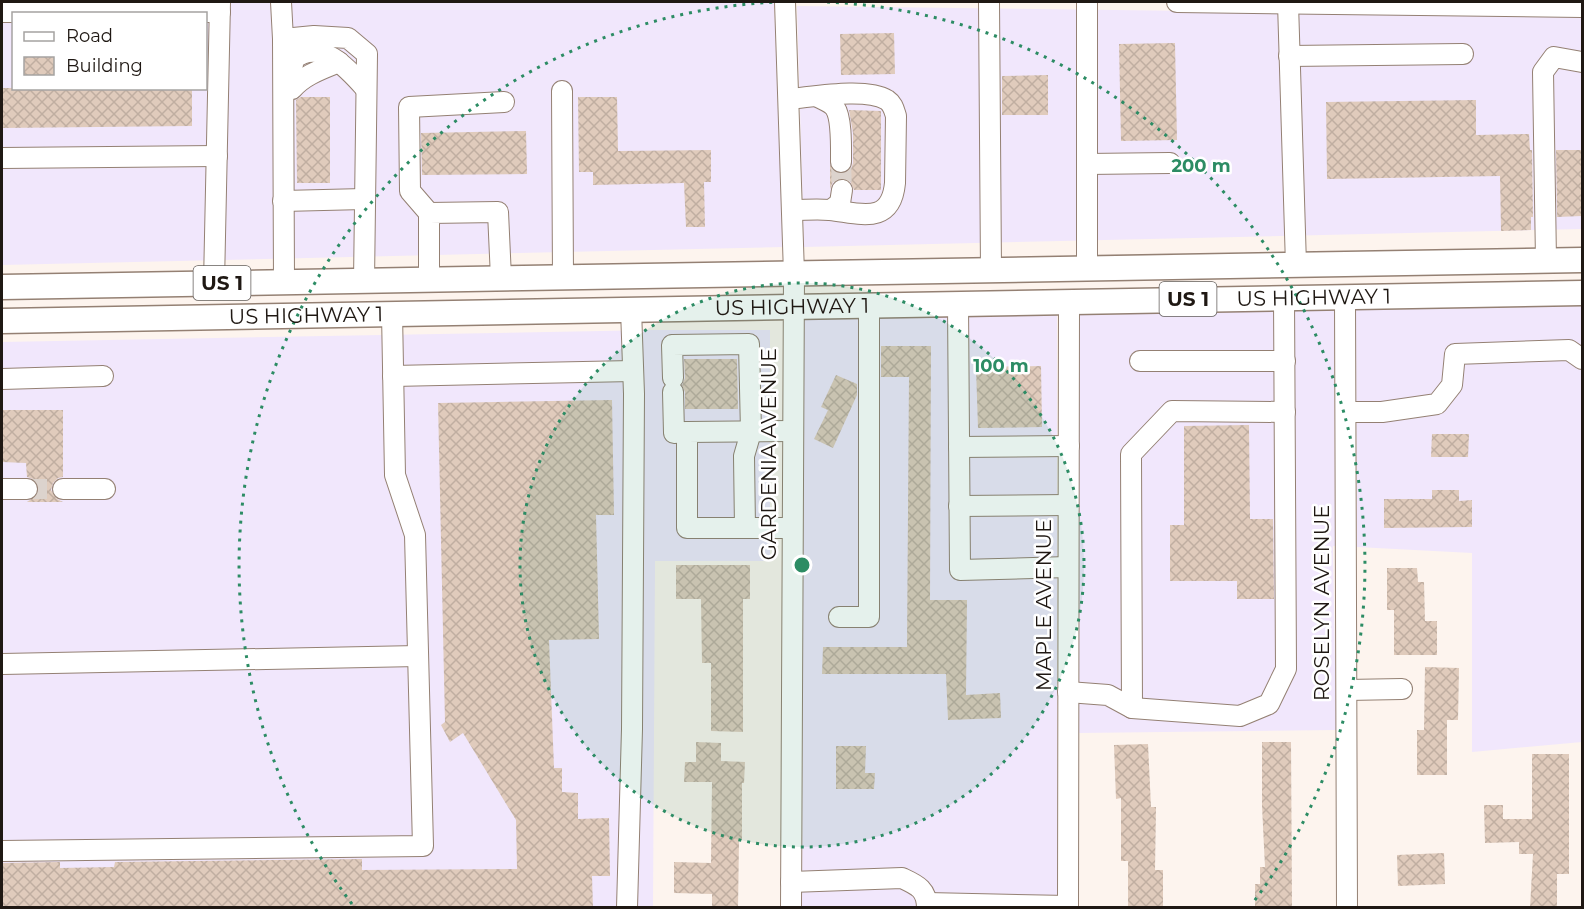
<svg xmlns="http://www.w3.org/2000/svg" width="1584" height="909" viewBox="0 0 1584 909" font-family="Montserrat,sans-serif">
  <style>
    .commercial { fill: #f1e7fc; fill-rule: evenodd }
    .building { fill: url(#building-cross-hatch) }
    .lines { fill: none; stroke-linecap: round; stroke-linejoin: round }
    .minor-tunnel { stroke: #dcd3cd; stroke-width: 20; stroke-dasharray: 20 10; stroke-linecap: butt }
    .minor-casing { stroke: #948073; stroke-width: 22 }
    .major-casing { stroke: #948073; stroke-width: 27 }
    .minor { stroke: #fff; stroke-width: 20 }
    .major { stroke: #fff; stroke-width: 24 }
    .ring { fill: none; stroke: #2c8c64; stroke-width: 3; stroke-dasharray: 3 6 }
    .labels { text-anchor: middle; stroke-width: 5; stroke-linejoin: round; paint-order: stroke }
    .shield { fill: #fff; stroke: #625d5a; stroke-width: 1.5 }
    .shield-label { font-size: 20px; font-weight: bold; fill: #1f1813 }
    .street-label { font-size: 21px; fill: #1f1813; stroke: #fff }
    .centre { fill: #2c8c64; stroke: #fff; stroke-width: 3 }
    .ring-label { font-size: 18px; text-anchor: middle; font-weight: bold; fill: #2c8c64; stroke: #fff; stroke-width: 5; stroke-linejoin: round; paint-order: stroke }
  </style>
  <defs>
    <pattern id="building-cross-hatch" width="8" height="8" patternUnits="userSpaceOnUse" patternTransform="scale(1.5)"><rect width="8" height="8" fill="#e0cbbc"/><path d="M0 0l8 8M0 8l8-8" fill="none" stroke="#c0aea1"/></pattern>
  </defs>
  <rect width="100%" height="100%" fill="#fdf4ee"/>
  <!-- commercial -->
  <g class="commercial">
    <path d="M2,2H774L783,247L2,265ZM14,14H206V88H14Z"/>
    <path d="M797,6L1582,16V229L804,247Z"/>
    <path d="M1582,306V742L1472,752V553L1357,547L1356,310Z"/>
    <path d="M1334,310L1335,546H1333L1336,730L1079,733V315Z"/>
    <path d="M1057,315V907L802,908L804,318Z"/>
    <path d="M655,330H770V561H655L653,907H2V342Z"/>
  </g>
  <!-- building -->
  <g class="building">
    <path d="M894,33L895,74L841,75L840,34Z"/>
    <path d="M1175,43L1177,140L1121,141L1119,44Z"/>
    <path d="M1048,75V115H1002V76Z"/>
    <path d="M2,88H192V126L2,128Z"/>
    <path d="M301,97H330V183H297L296,100Z"/>
    <path d="M578,97H617L618,151L711,150V182H704L705,227H686L684,183L593,185V172H579Z"/>
    <path d="M1476,100V135L1529,134L1530,150H1532L1533,217H1531V230L1501,231L1500,176L1327,179L1326,102Z"/>
    <path d="M849,110L881,111V190H854L850,181L843,178L833,182L830,189V164L834,172L842,174L851,169L853,163V133Z"/>
    <path d="M526,131L527,174L422,175L421,133Z"/>
    <path d="M1556,150H1582V216L1557,217Z"/>
    <path d="M881,346H931L930,600H967L966,695L1000,693L1001,718L948,720L946,674H822L823,647H907L909,377H881Z"/>
    <path d="M684,359H737L738,409H685V392L682,385L685,378Z"/>
    <path d="M1041,366L1042,427L978,428L976,367Z"/>
    <path d="M836,375L857,384V395L833,448L814,439L828,410L821,407Z"/>
    <path d="M612,400L614,515H596L599,639L549,640L554,768H562V792L578,793V819L609,818L610,876H592L593,908H2V863L60,862V868L114,867L115,862L362,859V870L517,869L516,820L463,733L450,742L441,725L445,722L438,403Z"/>
    <path d="M2,410H63V477L58,478L53,483L51,490L57,499L63,502H27L37,495L39,490L38,484L33,479L27,477L26,463L2,462Z"/>
    <path d="M1249,425L1250,519H1273L1274,599H1237V581H1170V525H1184V426Z"/>
    <path d="M1432,434H1469L1468,457H1431Z"/>
    <path d="M1432,490H1459V501L1472,500V527L1384,528V499H1432Z"/>
    <path d="M676,565H750V599H743V732L711,731V663H702L701,599H676Z"/>
    <path d="M1387,568H1417L1418,582H1424L1425,621H1437V655H1394V610H1387Z"/>
    <path d="M1425,667L1459,668L1458,720H1447V775H1417V730H1424Z"/>
    <path d="M696,742L721,743V761L745,762L744,783H742V840H739L738,908H712V894L674,893V862L711,863L712,782H684L685,762H696Z"/>
    <path d="M1262,742H1291L1292,908H1255V884H1260V867H1265L1262,806Z"/>
    <path d="M1148,744L1151,807H1156L1155,870H1163V908H1128V861H1121V798L1116,799L1114,745Z"/>
    <path d="M836,746H866L865,773H875L874,789H836Z"/>
    <path d="M1532,754H1569V874H1557V908H1530L1533,854H1519V842L1485,843L1484,805H1503V819H1532Z"/>
    <path d="M1444,853L1445,884L1398,886L1397,855Z"/>
  </g>
  <g class="lines">
    <!-- minor-tunnel -->
    <g class="minor-tunnel">
      <path d="M841,162L842,190"/>
      <path d="M27,489H63"/>
    </g>
    <!-- minor casing -->
    <g class="minor-casing">
      <g id="minor">
        <path d="M281,2L283,39"/>
        <path d="M785,2L794,274L791,908"/>
        <path d="M989,2L991,270"/>
        <path d="M1087,2V269"/>
        <path d="M1177,2L1582,7"/>
        <path d="M1288,3L1296,265"/>
        <path d="M2,12H220"/>
        <path d="M1289,56L1463,54"/>
        <path d="M292,82V69L294,59C320,36 350,71 366,89"/>
        <path d="M292,89C304,75 322,69 339,62"/>
        <path d="M562,91L563,278"/>
        <path d="M818,97C823,100 831,102 835,108C842,118 841,149 841,162"/>
        <path d="M789,99C813,97 866,87 887,100C893,104 894,110 896,116L895,183C891,226 859,213 830,210C818,209 805,210 792,210"/>
        <path d="M2,158L217,156"/>
        <path d="M1087,164L1170,163"/>
        <path d="M283,201L364,199"/>
        <path d="M831,210L840,203L842,190"/>
        <path d="M429,213L410,191L409,107L504,102"/>
        <path d="M1546,260L1543,72L1554,57L1582,62"/>
        <path d="M429,280V213L498,212L501,278"/>
        <path d="M284,282L283,39L314,36L348,38L367,54L364,281"/>
        <path d="M214,283L220,2"/>
        <path d="M1345,298L1347,908"/>
        <path d="M958,304L960,570L1068,567"/>
        <path d="M1140,361H1285"/>
        <path d="M393,376L633,371"/>
        <path d="M673,378L672,345L749,344L751,432L744,456L745,528"/>
        <path d="M2,379L103,376"/>
        <path d="M673,392L674,433L687,432"/>
        <path d="M1346,412H1382L1437,404L1452,385L1455,354L1569,350L1582,359"/>
        <path d="M959,447L1069,446"/>
        <path d="M2,489H27"/>
        <path d="M63,489H105"/>
        <path d="M959,506L1068,505"/>
        <path d="M792,528H687V432L793,431"/>
        <path d="M839,617H869V305"/>
        <path d="M2,664L418,656"/>
        <path d="M1347,690L1402,689"/>
        <path d="M1068,692L1108,695L1132,708L1240,716L1269,704L1286,669L1284,297"/>
        <path d="M1132,708L1131,454L1172,411L1285,412"/>
        <path d="M2,851L423,846L415,535L395,475L392,313"/>
        <path d="M791,882L902,878C917,885 927,889 927,908"/>
        <path d="M927,903L1068,906"/>
        <path d="M627,908L632,729L634,394L631,309"/>
        <path d="M1068,908L1069,302"/>
      </g>
    </g>
    <!-- major casing -->
    <g class="major-casing">
      <g id="major">
        <path d="M2,287L1582,260"/>
        <path id="s1" d="M2,321L1582,293"/>
      </g>
    </g>
    <!-- minor -->
    <use href="#minor" class="minor"/>
    <!-- major -->
    <use href="#major" class="major"/>
  </g>
  <!-- distance rings -->
  <circle cx="802" cy="565" r="282" fill="#2c8c64" fill-opacity=".12"/>
  <g class="ring">
    <circle cx="802" cy="565" r="282"/>
    <path d="M352 904A564 564 0 0 1 777 2M827 2A564 564 0 0 1 1252 904"/>
  </g>
  <g class="labels">
    <!-- shield labels -->
    <g class="shield">
      <rect x="193.5" y="266" width="57" height="34" rx="4.5"/>
      <rect x="1159.5" y="282" width="57" height="34" rx="4.5"/>
    </g>
    <g class="shield-label">
      <text x="222" y="290">US 1</text>
      <text x="1188" y="306">US 1</text>
    </g>
    <!-- street labels -->
    <g class="street-label">
      <text dy="7" stroke="none"><textPath href="#s1" startOffset="1312">US HIGHWAY 1</textPath></text>
      <text dy="7" stroke="none"><textPath href="#s1" startOffset="790">US HIGHWAY 1</textPath></text>
      <text dy="7" stroke="none"><textPath href="#s1" startOffset="304">US HIGHWAY 1</textPath></text>
      <text transform="translate(769 454) rotate(-90)" y="7">GARDENIA AVENUE</text>
      <text transform="translate(1322 603) rotate(-90)" y="7">ROSELYN AVENUE</text>
      <text transform="translate(1044 605) rotate(-90)" y="7">MAPLE AVENUE</text>
    </g>
  </g>
  <circle cx="802" cy="565" r="9" class="centre"/>
  <g class="ring-label">
    <text x="1201" y="172">200 m</text>
    <text x="1001" y="372">100 m</text>
  </g>
  <!-- border -->
  <rect width="1584" height="909" fill="none" stroke="#1f1813" stroke-width="6"/>
  <!-- legend -->
  <rect x="12" y="12" width="195" height="78" fill="#ffffff" stroke="#a5a3a1" stroke-width="1.5"/>
  <rect x="24" y="32" width="30" height="9" fill="#ffffff" stroke="#a5a3a1" stroke-width="1.5"/>
  <text x="66" y="42" font-size="18" fill="#1f1813">Road</text>
  <rect x="24" y="57" width="30" height="18" fill="url(#building-cross-hatch)" stroke="#a5a3a1" stroke-width="1.5"/>
  <text x="66" y="72" font-size="18" fill="#1f1813">Building</text>
</svg>
